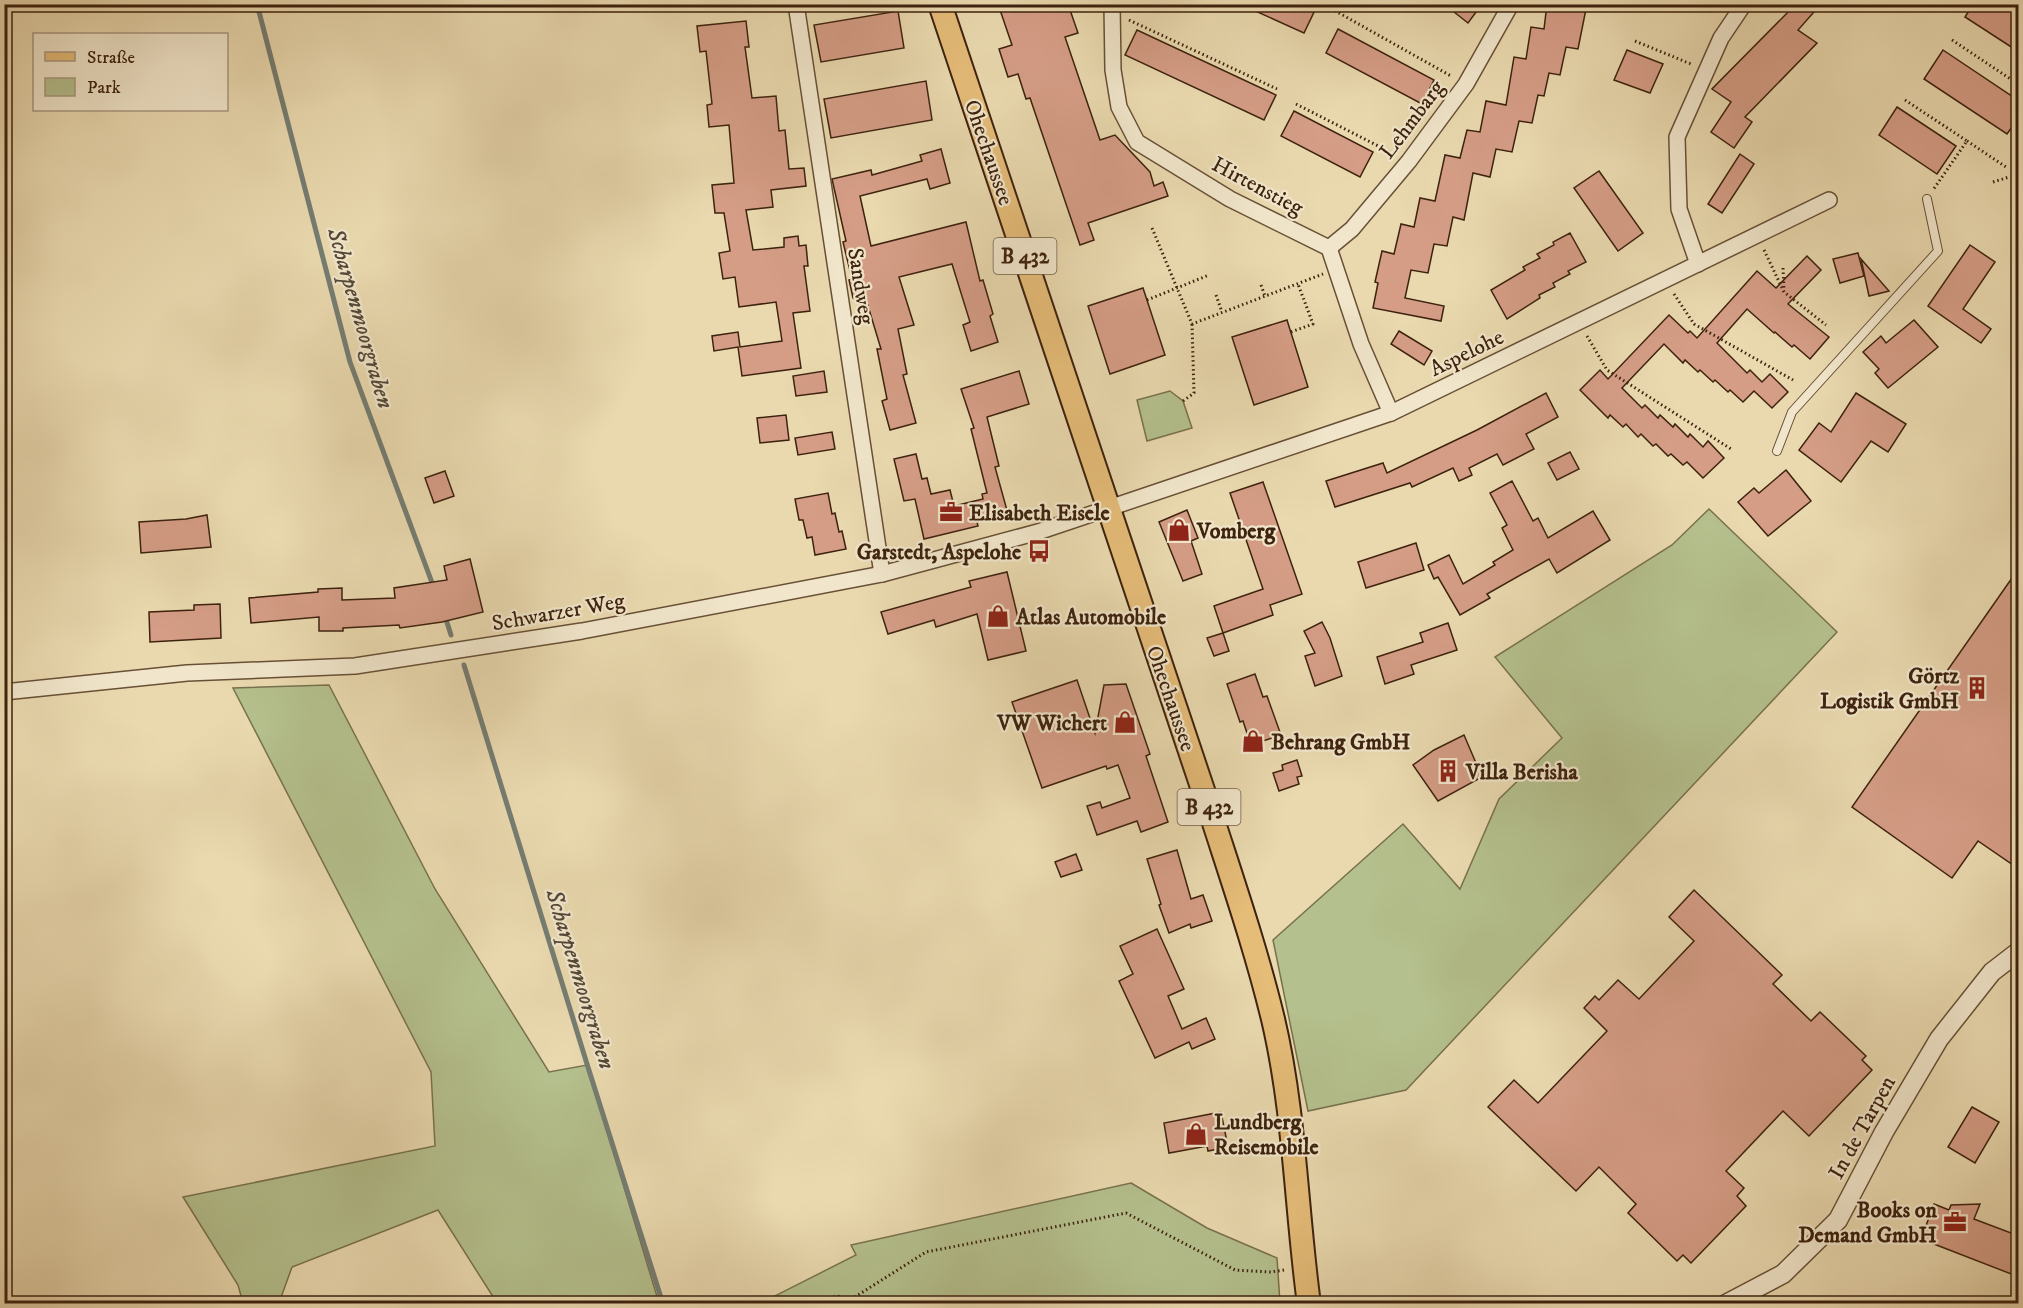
<svg xmlns="http://www.w3.org/2000/svg" width="2023" height="1308" viewBox="0 0 2023 1308" font-family="'IM FELL DW Pica',serif">
  <style>
    .green { fill: #b4c08d; stroke: #78714e; stroke-width: 1.5 }
    .lines { fill: none; stroke-linecap: round; stroke-linejoin: round }
    .stream { stroke: #757d72; stroke-width: 5 }
    .building { fill: #d59d86; stroke: #3d220e; stroke-width: 1.5 }
    .service-casing { stroke: #685036; stroke-width: 10 }
    .minor-casing { stroke: #685036; stroke-width: 18 }
    .tertiary-casing { stroke: #685036; stroke-width: 21 }
    .primary-casing { stroke: #3d220e; stroke-width: 26 }
    .path { stroke: #3d220e; stroke-width: 3; stroke-dasharray: 1.5 3; stroke-linecap: butt }
    .service { stroke: #f1e6cb; stroke-width: 8 }
    .minor { stroke: #f1e6cb; stroke-width: 15 }
    .tertiary { stroke: #f1e6cb; stroke-width: 18 }
    .primary { stroke: #e5bc78; stroke-width: 22 }
    .labels { text-anchor: middle; stroke-width: 4.5; stroke-linejoin: round; paint-order: stroke }
    .shield { fill: #f1e6cb; stroke: #735d47; stroke-width: 1.5 }
    .shield-label { font-size: 21px; font-weight: bold; fill: #3d220e }
    .street-label { font-size: 22px; fill: #3d220e; stroke: #f1e6cb }
    .poi-label { font-size: 22px; font-weight: bold; fill: #3d220e; stroke: #f1e6cb; text-anchor: start }
    .water-label { font-size: 24px; font-style: italic; fill: #544838; stroke: #f1e6cb }
  </style>
  <rect width="100%" height="100%" fill="#ead9af"/>
  <filter id="stains"><feTurbulence type="fractalNoise" baseFrequency=".00333" numOctaves="4"/><feColorMatrix values="0 0 0 0 .2 0 0 0 0 .09 0 0 0 0 .02 0 0 0 .5 -.17"/></filter>
  <radialGradient id="worn" r=".72"><stop offset=".6" stop-color="#630" stop-opacity="0"/><stop offset="1" stop-color="#630" stop-opacity=".3"/></radialGradient>
  <!-- green -->
  <g class="green">
    <path d="M1170,391L1183,401L1192,428L1147,441L1137,400Z"/>
    <path d="M1709,509L1837,632L1406,1090L1308,1111L1273,940L1403,824L1460,889L1499,799L1562,738L1495,657L1672,545Z"/>
    <path d="M329,685L435,889L549,1072L587,1065L659,1303H497L438,1210L292,1267L279,1303H243L238,1285L183,1197L435,1146L431,1072L233,688Z"/>
    <path d="M1131,1183L1207,1228L1277,1258L1280,1303H761L856,1255L851,1245Z"/>
  </g>
  <g class="lines">
    <!-- stream -->
    <g class="stream">
      <path d="M257,4L350,362L434,588"/>
      <path d="M445,616L451,635"/>
      <path d="M464,665L587,1064L663,1304"/>
    </g>
  </g>
  <!-- building -->
  <g class="building">
    <path d="M998,4H1068L1078,33L1065,37L1100,140L1115,135L1150,172L1154,186L1163,182L1168,196L1088,223L1094,240L1080,245L1030,98L1026,99L1018,74L1008,77L999,49L1012,45Z"/>
    <path d="M1240,4H1303L1315,10L1304,33Z"/>
    <path d="M1444,4H1482L1468,23Z"/>
    <path d="M1547,4H1587L1578,49L1566,47L1560,75L1549,73L1544,96L1538,95L1532,123L1519,121L1512,152L1496,149L1490,177L1473,173L1464,220L1453,217L1447,246L1434,244L1428,273L1411,270L1405,298L1444,306L1441,321L1373,308L1378,283L1375,282L1382,251L1394,254L1401,224L1414,227L1420,198L1435,201L1445,155L1460,158L1467,130L1480,132L1486,101L1506,105L1514,57L1526,59L1531,27L1544,29Z"/>
    <path d="M1796,4H1821L1798,30L1817,43L1745,117L1752,122L1734,148L1711,132L1731,102L1712,89Z"/>
    <path d="M1973,4H2005L2019,14V52L1965,17Z"/>
    <path d="M898,11L904,48L821,62L814,25Z"/>
    <path d="M746,21L749,47H745L752,98L776,96L779,131L785,130L789,169L804,168L806,186L771,190L773,207L746,210L753,250L784,247V238L798,236L799,246L806,245L808,266H804L810,311L793,313L801,368L742,376L738,347L714,351L712,336L738,332L740,347L782,341L776,302L739,307L735,277L723,279L719,253L730,251L724,213H715L712,185L734,183L729,125L709,127L707,105L712,104L706,51L700,52L697,26Z"/>
    <path d="M1338,29L1434,80L1422,104L1326,53Z"/>
    <path d="M1137,30L1276,95L1264,120L1125,55Z"/>
    <path d="M1627,50L1663,64L1650,93L1614,80Z"/>
    <path d="M1943,50L2019,101V117L2007,134L1924,79Z"/>
    <path d="M926,81L932,120L831,138L824,99Z"/>
    <path d="M1897,107L1956,146L1937,174L1879,135Z"/>
    <path d="M1294,111L1373,152L1360,177L1281,136Z"/>
    <path d="M941,149L950,183L930,189L927,179L860,196L871,246L966,222L980,281L983,280L993,314L990,316L998,342L971,351L963,325L970,322L952,264L899,277L914,325L898,329L907,374L903,375L916,423L890,430L882,401L887,399L877,349H881L865,296L853,298L849,280L852,279L843,242L846,241L832,179L871,170L872,175L922,161L920,155Z"/>
    <path d="M1740,154L1754,164L1722,213L1708,204Z"/>
    <path d="M1599,171L1643,233L1618,251L1574,188Z"/>
    <path d="M1570,233L1586,262L1568,271L1570,274L1553,283L1555,287L1539,295L1540,298L1507,319L1491,290L1525,270L1523,267L1540,258L1537,254L1554,245L1553,242Z"/>
    <path d="M1970,245L1995,262L1963,309L1991,329L1981,343L1928,306Z"/>
    <path d="M1858,253L1864,276L1840,283L1833,259Z"/>
    <path d="M1807,256L1821,270L1788,304L1829,337L1810,359L1794,345L1792,347L1775,332L1774,333L1747,309L1717,343L1747,373L1750,370L1762,382L1770,374L1788,392L1772,408L1754,391L1743,402L1730,390L1728,392L1715,380L1713,382L1700,370L1698,372L1685,360L1683,363L1664,344L1622,388L1642,408L1645,405L1658,418L1660,415L1673,427L1675,424L1688,437L1690,434L1703,447L1708,441L1724,458L1703,478L1687,462L1683,465L1671,454L1668,456L1656,444L1653,446L1641,434L1638,437L1626,424L1623,427L1610,415L1608,418L1580,390L1600,370L1608,379L1669,315L1688,333L1690,331L1697,338L1757,271L1776,288Z"/>
    <path d="M1861,259L1889,291L1869,296Z"/>
    <path d="M1143,288L1165,355L1110,374L1088,306Z"/>
    <path d="M1287,320L1308,387L1254,405L1232,337Z"/>
    <path d="M1914,320L1938,347L1888,388L1875,373L1879,369L1863,352L1881,336L1886,343Z"/>
    <path d="M1399,331L1432,351L1424,365L1391,344Z"/>
    <path d="M824,371L827,392L796,396L793,376Z"/>
    <path d="M1019,371L1029,404L987,417L999,466L995,467L1008,514L977,522L978,526L924,539L915,499L904,501L894,459L916,454L922,479L927,478L931,494L950,490L954,506L983,499L982,494L987,493L971,429L974,428L961,389Z"/>
    <path d="M1546,393L1558,417L1526,434L1534,449L1503,465L1497,454L1469,468L1472,475L1459,481L1453,468L1412,487L1410,483L1335,507L1326,481L1383,463L1387,473L1477,430Z"/>
    <path d="M1856,393L1906,424L1888,452L1871,441L1841,482L1799,450L1819,423L1831,432Z"/>
    <path d="M786,415L789,440L760,443L757,418Z"/>
    <path d="M832,432L835,449L798,455L795,438Z"/>
    <path d="M1570,452L1579,469L1557,480L1548,463Z"/>
    <path d="M1786,470L1811,501L1768,536L1738,502L1754,488L1759,493Z"/>
    <path d="M445,471L454,496L434,503L425,478Z"/>
    <path d="M1512,481L1533,521L1538,518L1548,538L1593,511L1610,540L1557,573L1549,559L1487,594L1490,598L1460,615L1438,577L1434,579L1428,565L1449,555L1463,584L1495,565L1493,562L1513,550L1502,528L1507,525L1490,493Z"/>
    <path d="M1263,482L1302,594L1270,605L1273,615L1223,633L1214,606L1263,589L1230,493Z"/>
    <path d="M828,493L832,514L835,513L839,532L842,531L846,549L815,555L812,537L807,538L803,520H799L795,499Z"/>
    <path d="M1187,510L1198,538L1191,541L1202,574L1183,581L1159,522Z"/>
    <path d="M207,515L211,547L141,553L139,522L186,519Z"/>
    <path d="M1416,543L1424,570L1366,588L1358,562Z"/>
    <path d="M470,559L483,612L442,622L400,628L399,625L343,628V631H319V617L251,623L249,598L318,592V589L342,588V600L395,598L394,588L447,580L444,566Z"/>
    <path d="M2019,568V869L1978,841L1952,878L1852,807Z"/>
    <path d="M1007,572L1026,651L988,660L977,614L936,627L934,620L888,634L881,612L971,587L969,581Z"/>
    <path d="M220,604L221,638L150,642L149,612L194,610V605Z"/>
    <path d="M1322,622L1330,638L1342,676L1315,686L1305,656L1315,653L1304,631Z"/>
    <path d="M1448,623L1457,650L1411,665L1414,674L1385,684L1377,657L1423,642L1420,633Z"/>
    <path d="M1223,633L1229,651L1214,656L1207,638Z"/>
    <path d="M1255,674L1263,697L1267,696L1281,735L1251,745L1243,721L1240,722L1227,684Z"/>
    <path d="M1077,680L1095,733L1104,685L1126,684L1150,754L1146,756L1168,822L1141,832L1137,821L1097,835L1087,806L1100,802L1102,808L1130,798L1118,765L1107,769L1106,766L1042,788L1012,702Z"/>
    <path d="M1464,735L1482,777L1438,801L1413,765L1434,750Z"/>
    <path d="M1297,760L1302,776L1297,777L1299,784L1279,791L1273,773L1283,770L1282,765Z"/>
    <path d="M1177,850L1191,899L1203,895L1212,921L1191,928L1190,924L1169,933L1159,905L1161,904L1147,859Z"/>
    <path d="M1076,854L1082,870L1061,877L1055,862Z"/>
    <path d="M1694,890L1782,975L1773,984L1811,1021L1820,1012L1866,1056L1862,1060L1872,1070L1809,1136L1783,1111L1726,1171L1744,1188L1737,1196L1746,1206L1691,1263L1683,1255L1677,1261L1628,1213L1636,1204L1599,1167L1576,1191L1488,1107L1514,1080L1538,1103L1607,1031L1584,1008L1595,996L1599,1000L1618,980L1639,999L1694,941L1669,917Z"/>
    <path d="M1157,929L1184,989L1168,996L1182,1029L1206,1018L1215,1039L1192,1049L1189,1042L1155,1058L1119,981L1133,974L1120,946Z"/>
    <path d="M1972,1107L1999,1122L1975,1163L1948,1147Z"/>
    <path d="M1221,1112L1228,1147L1208,1151L1207,1146L1169,1153L1164,1123Z"/>
    <path d="M1934,1204L1949,1210L1951,1205L1980,1204L1974,1219L2019,1236V1277L1921,1239Z"/>
  </g>
  <g class="lines">
    <!-- service casing -->
    <g class="service-casing">
      <path id="service" d="M1777,451L1792,412L1938,251L1927,199"/>
    </g>
    <!-- minor casing -->
    <g class="minor-casing">
      <g id="minor">
        <path d="M796,4L882,574"/>
        <path d="M1112,4L1113,70L1119,107L1137,142L1230,199L1329,248L1361,344L1391,413"/>
        <path d="M1329,248L1352,229L1409,161L1466,84L1511,4"/>
        <path d="M1698,264L1679,209L1677,137L1721,38L1744,4"/>
        <path d="M4,692L187,673L355,666L582,631L882,574L1038,532L1391,413L1829,200"/>
      </g>
    </g>
    <!-- tertiary casing -->
    <g class="tertiary-casing">
      <path id="tertiary" d="M1726,1304L1783,1274L1838,1220L1884,1132L1939,1039L1992,972L2018,952"/>
    </g>
    <!-- primary casing -->
    <g class="primary-casing">
      <path id="primary" d="M940,4L1214,823C1235,888 1257,953 1273,1019C1295,1112 1296,1209 1309,1304"/>
    </g>
    <!-- path -->
    <g class="path">
      <path d="M1323,4L1451,76"/>
      <path d="M1129,20L1277,89"/>
      <path d="M1952,40L2018,84"/>
      <path d="M1635,41L1691,64"/>
      <path d="M1905,100L1967,141L1933,190"/>
      <path d="M1296,104L1394,154"/>
      <path d="M1967,141L2006,167"/>
      <path d="M1993,182L2009,177"/>
      <path d="M1152,228L1192,324L1323,274"/>
      <path d="M1764,250L1784,292L1826,325"/>
      <path d="M1783,268L1784,290"/>
      <path d="M1261,285L1265,296"/>
      <path d="M1674,294L1694,324L1793,380"/>
      <path d="M1216,295L1222,312"/>
      <path d="M1147,300L1209,275"/>
      <path d="M1291,332L1313,324L1298,284"/>
      <path d="M1587,336L1607,370L1731,449"/>
      <path d="M1183,401L1194,393L1192,324"/>
      <path d="M847,1302L926,1252L1126,1213L1235,1270L1271,1272L1284,1270"/>
      <path d="M828,1304C832,1294 841,1294 847,1302"/>
    </g>
    <!-- service -->
    <use href="#service" class="service"/>
    <!-- minor -->
    <use href="#minor" class="minor"/>
    <!-- tertiary -->
    <use href="#tertiary" class="tertiary"/>
    <!-- primary -->
    <use href="#primary" class="primary"/>
  </g>
  <!-- icons -->
  <defs>
    <g id="office-bare" transform="scale(1.8)"><path d="M-6-3h4V-5.5h4V-3h4V5H-6ZM-1-4.5V-3h2v-1.5ZM-6 0V1H6V0Z" fill="#8f2418" stroke="#f1e6cb" stroke-width="2.5" paint-order="stroke"/></g>
    <g id="shop-bare" transform="scale(1.8)"><path d="M-5-2.5h2.3a2.7 3.5 0 0 1 5.4 0H5L5.5 6h-11ZM-1.5-2.5h3a1.5 2.3 0 0 0-3 0Z" fill="#8f2418" stroke="#f1e6cb" stroke-width="2.5" paint-order="stroke"/></g>
    <g id="bus-bare" transform="scale(1.8)"><path d="M-5-6H5V4H4V6H2V4H-2V6H-4V4H-5ZM-3.5-4V0h7V-4ZM-3.5 1.2v1.5H-2V1.2ZM2 1.2v1.5H3.5V1.2Z" fill="#8f2418" stroke="#f1e6cb" stroke-width="2.5" paint-order="stroke"/></g>
    <g id="building-bare" transform="scale(1.8)"><path d="M-4-6H4V6H1V3H-1V6H-4ZM-2.5-4.3h1.7v1.8h-1.7ZM.8-4.3h1.7v1.8H.8ZM-2.5-1h1.7V.8h-1.7ZM.8-1h1.7V.8H.8Z" fill="#8f2418" stroke="#f1e6cb" stroke-width="2.5" paint-order="stroke"/></g>
  </defs>
  <g fill-rule="evenodd">
    <use href="#office-bare" x="951" y="512"/>
    <use href="#shop-bare" x="1179" y="530"/>
    <use href="#bus-bare" x="1039" y="551"/>
    <use href="#shop-bare" x="998" y="616"/>
    <use href="#building-bare" x="1977" y="688"/>
    <use href="#shop-bare" x="1125" y="722"/>
    <use href="#shop-bare" x="1253" y="741"/>
    <use href="#building-bare" x="1448" y="771"/>
    <use href="#shop-bare" x="1196" y="1134"/>
    <use href="#office-bare" x="1955" y="1222"/>
  </g>
  <g class="labels">
    <!-- shield labels -->
    <g class="shield">
      <rect x="993.5" y="238" width="63" height="36" rx="4.5"/>
      <rect x="1177.5" y="789" width="63" height="36" rx="4.5"/>
    </g>
    <g class="shield-label">
      <text x="1025" y="263">B 432</text>
      <text x="1209" y="814">B 432</text>
    </g>
    <!-- street labels -->
    <g class="street-label">
      <text transform="translate(1411 119) rotate(-53)" y="8">Lehmbarg</text>
      <text transform="translate(990 152) rotate(71)" y="8">Ohechaussee</text>
      <text transform="translate(1258 185) rotate(28)" y="8">Hirtenstieg</text>
      <text transform="translate(862 286) rotate(81)" y="8">Sandweg</text>
      <text transform="translate(1466 352) rotate(-26)" y="8">Aspelohe</text>
      <text transform="translate(558 611) rotate(-10)" y="8">Schwarzer Weg</text>
      <text transform="translate(1172 698) rotate(71)" y="8">Ohechaussee</text>
      <text transform="translate(1861 1127) rotate(-61)" y="8">In de Tarpen</text>
    </g>
    <!-- poi labels -->
    <g class="poi-label">
      <text x="969" y="520">Elisabeth Eisele</text>
      <text x="1197" y="538">Vomberg</text>
      <text x="1021" y="559" text-anchor="end">Garstedt, Aspelohe</text>
      <text x="1016" y="624">Atlas Automobile</text>
      <text x="1959" y="683" text-anchor="end">Görtz<tspan x="1959" dy="25">Logistik GmbH</tspan></text>
      <text x="1107" y="730" text-anchor="end">VW Wichert</text>
      <text x="1271" y="749">Behrang GmbH</text>
      <text x="1466" y="779">Villa Berisha</text>
      <text x="1214" y="1129">Lundberg<tspan x="1214" dy="25">Reisemobile</tspan></text>
      <text x="1937" y="1217" text-anchor="end">Books on<tspan x="1937" dy="25">Demand GmbH</tspan></text>
    </g>
    <!-- water labels -->
    <g class="water-label">
      <text transform="translate(361 318) rotate(74)" y="8">Scharpenmoorgraben</text>
      <text transform="translate(581 979) rotate(73)" y="8">Scharpenmoorgraben</text>
    </g>
  </g>
  <!-- margin -->
  <rect width="2023" height="1308" fill="none" stroke="#ead9af" stroke-width="24"/>
  <rect x="6" y="6" width="2011" height="1296" fill="none" stroke="#3d220e" stroke-width="3"/>
  <rect x="12" y="12" width="1999" height="1284" fill="none" stroke="#3d220e" stroke-width="1.5"/>
  <!-- legend -->
  <rect x="33" y="33" width="195" height="78" fill="#f1e6cb" stroke="#a9987f" stroke-width="1.5"/>
  <rect x="45" y="52" width="30" height="9" fill="#e5bc78" stroke="#a9987f" stroke-width="1.5"/>
  <text x="87" y="63" font-size="18" fill="#3d220e">Straße</text>
  <rect x="45" y="78" width="30" height="18" fill="#b4c08d" stroke="#a9987f" stroke-width="1.5"/>
  <text x="87" y="93" font-size="18" fill="#3d220e">Park</text>
  <rect width="100%" height="100%" filter="url(#stains)"/>
  <rect width="100%" height="100%" fill="url(#worn)"/>
</svg>
